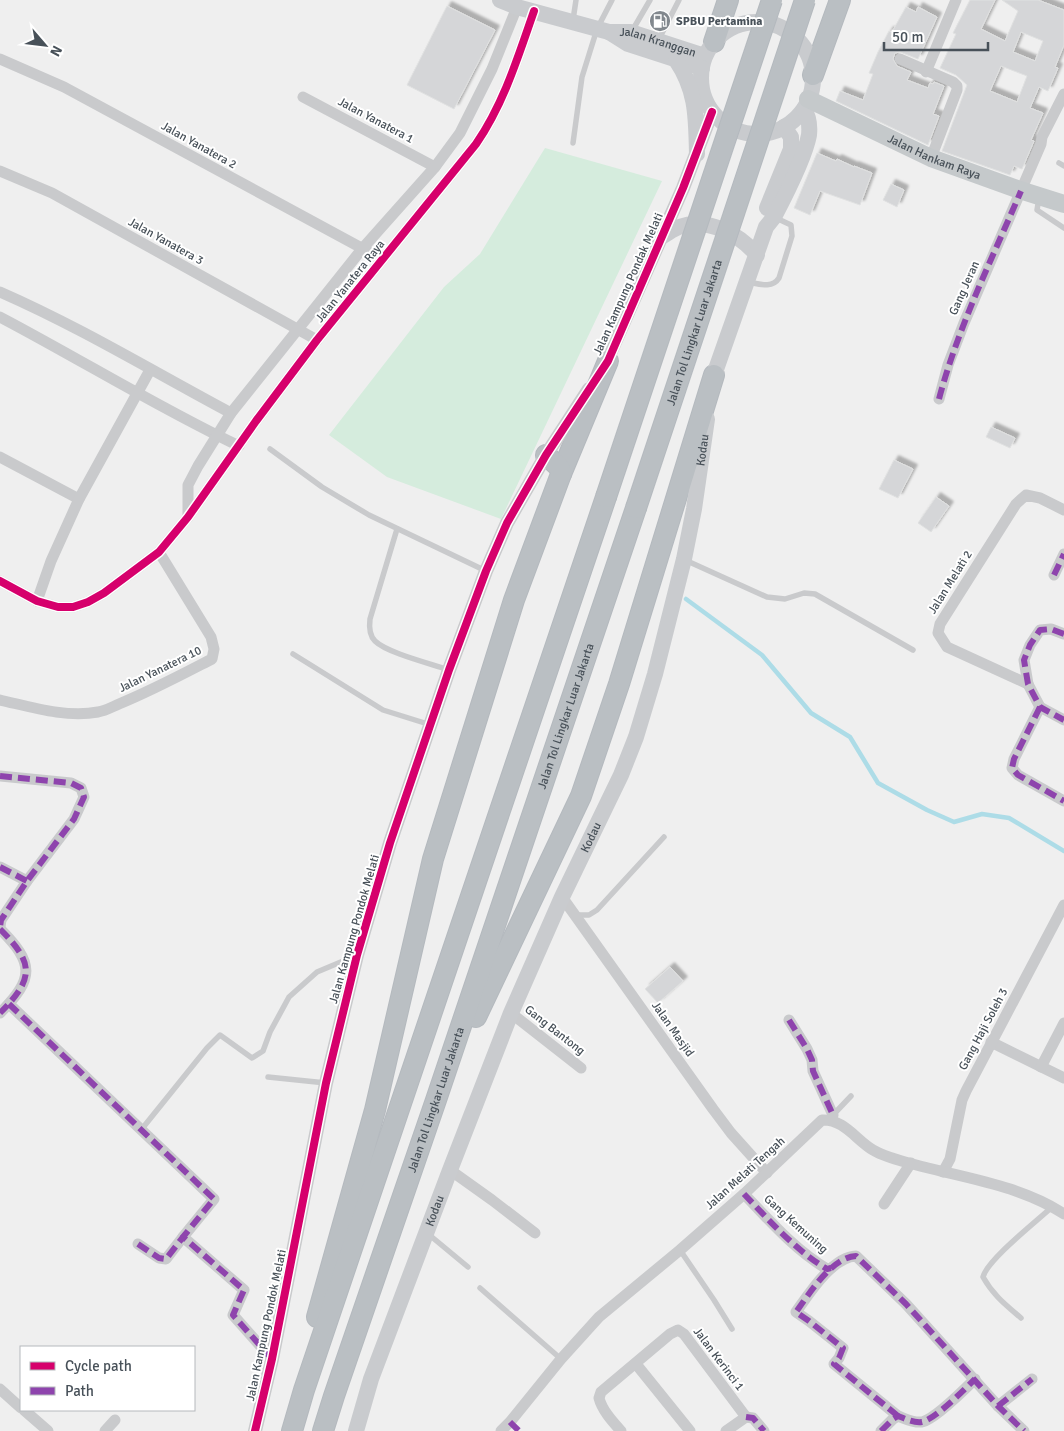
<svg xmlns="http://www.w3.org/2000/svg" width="1064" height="1431" viewBox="0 0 1064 1431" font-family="Signika,sans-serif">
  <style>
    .green { fill: #d5ecdd }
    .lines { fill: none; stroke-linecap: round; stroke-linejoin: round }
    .stream { stroke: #addce7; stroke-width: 4.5 }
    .building { fill: #d5d6d8; stroke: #e0e1e1; fill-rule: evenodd; filter: url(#shadow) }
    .motorway-casing { stroke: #b4b9be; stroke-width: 22 }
    .service { stroke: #c9cacc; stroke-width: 5.5 }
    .minor { stroke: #c9cacc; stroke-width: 11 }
    .tertiary { stroke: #c9cacc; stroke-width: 14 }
    .secondary { stroke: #c9cbce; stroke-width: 16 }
    .primary { stroke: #c5c9cb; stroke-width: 18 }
    .motorway { stroke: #babfc3; stroke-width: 20 }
    .motorway-bridge-casing { stroke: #b4b9be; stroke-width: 22; stroke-linecap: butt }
    .motorway-bridge { stroke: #babfc3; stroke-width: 20 }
    .quiet { stroke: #8e44ad; stroke-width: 6; stroke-dasharray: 12 6; stroke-linecap: butt }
    .cycleway-casing { stroke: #fff; stroke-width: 11 }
    .cycleway { stroke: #d6006c; stroke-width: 8 }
    .labels { text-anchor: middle; stroke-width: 4; stroke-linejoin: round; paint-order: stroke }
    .poi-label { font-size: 12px; font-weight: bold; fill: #485159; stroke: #fff; text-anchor: start }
    .street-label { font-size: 12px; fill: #485159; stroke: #fff }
  </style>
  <defs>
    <filter id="shadow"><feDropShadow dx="4.5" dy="-4.5" stdDeviation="1" flood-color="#0004"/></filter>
  </defs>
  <rect width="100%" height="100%" fill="#efefef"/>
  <!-- green -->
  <path class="green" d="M545,148L662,181L501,519L387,477L329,435L444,287L480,254Z"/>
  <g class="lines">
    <!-- stream -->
    <path class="stream" d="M686,599L762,655L811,713L850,737L878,783L927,810L954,822L982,814L1009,818L1064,851"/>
  </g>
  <!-- building -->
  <g class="building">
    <path d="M970,0H995L981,29L1005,41L1018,11L1002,0H1038L1064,10V45L1055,67L1058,68L1048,91L1039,87L1030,108L1043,113L1031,140L1034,141L1022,169L1014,166L1010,175L942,151L967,85L956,75L940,68L956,34L953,33ZM1021,32L1043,41L1035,61L1013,52ZM1001,66L1027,76L1017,102L990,91Z"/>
    <path d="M447,6L495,30L454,109L407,85Z"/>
    <path d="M906,7L916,12L918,7L937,17L918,59L900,52L895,53L893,59L897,66L911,72L907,80L928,88L930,83L933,84L934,82L944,86L933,114L939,116L928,145L836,101L840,91L863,100L873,74L869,73L878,52L889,31L892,32Z"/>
    <path d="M817,153L836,161L837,159L854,167V166L872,173L860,205L820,191L810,215L794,208Z"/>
    <path d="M891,184L904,190L897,207L883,200Z"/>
    <path d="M991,427L1015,438L1010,448L986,437Z"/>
    <path d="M894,460L913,469L898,498L879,489Z"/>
    <path d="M936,497L949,506L931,532L918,523Z"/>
    <path d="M670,967L683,981L658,1003L645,989Z"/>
  </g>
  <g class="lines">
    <!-- motorway casing -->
    <g class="motorway-casing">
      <g id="motorway">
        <path d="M714,42L728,0"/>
        <path d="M813,75L840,0"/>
        <path d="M561,474L608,361"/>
        <path d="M476,1017L581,796L619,684L714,375"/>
        <path d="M317,1317L375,1110L433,859L514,600L561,474L559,467L546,455"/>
        <path d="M292,1431L304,1390L606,497"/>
        <path id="s4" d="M323,1431L334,1396L436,1100L636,508"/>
      </g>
    </g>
    <!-- service -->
    <g class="service">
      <path d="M573,20L576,0"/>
      <path d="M632,31L650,0"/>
      <path d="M659,39L679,0"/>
      <path d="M573,143L582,77L597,29L612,0"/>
      <path d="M1059,163L1064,166"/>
      <path d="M1039,198L1037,210L1064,228"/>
      <path d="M748,282C759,284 772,289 779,278L792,236L791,225L776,218"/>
      <path d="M270,449L322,487L369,515L486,571"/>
      <path d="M397,529L370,619C369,627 369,635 375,641C387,653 432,664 449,670"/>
      <path d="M685,560L767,597L785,599L804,593L815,594L913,650"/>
      <path d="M293,654L383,710L431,725"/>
      <path d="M576,915H589L597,910L664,837"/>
      <path d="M268,1077L326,1083"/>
      <path d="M833,1115L851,1096"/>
      <path d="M141,1130L207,1048L220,1035L252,1058L263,1051L270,1032L289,997L317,972L355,956"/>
      <path d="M427,1233L468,1267"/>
      <path d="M680,1250L714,1300L732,1329"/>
      <path d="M480,1288L561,1359"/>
      <path d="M1021,1318C1006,1305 993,1295 983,1277C987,1260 1037,1221 1052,1207"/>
    </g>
    <!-- minor -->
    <g class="minor">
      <path d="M0,59L64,87L382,259"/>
      <path d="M900,59L953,82L957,86V90L931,158"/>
      <path d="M926,72L956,0"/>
      <path d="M303,97L435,167"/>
      <path d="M0,171L52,193L317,340"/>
      <path d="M0,292C80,327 154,372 231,413"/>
      <path d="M0,317C80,359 157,407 239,446"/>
      <path d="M939,399L948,365L964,323L1041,144L1042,137L1064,94"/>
      <path d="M0,457L79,499"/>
      <path d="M188,517V485L198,466L231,413L362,249L435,167L460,133L492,69L517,7"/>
      <path d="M1054,575L1064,554"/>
      <path d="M0,581L37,601L58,607H73L88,602L104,593L159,552L188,517L256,421L317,340L476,144C504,103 518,57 534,11"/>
      <path d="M37,601L51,561L79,499L150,370"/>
      <path d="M1064,634L1051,629L1040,630L1030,645L1024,660L1028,684L1040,707L1064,720"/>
      <path d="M1028,684L947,647L938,633L940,624L1016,504L1026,495L1040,498L1064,510"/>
      <path d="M0,700C31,707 66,718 98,712C105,711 112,707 119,704C151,691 181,675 212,659L214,649L211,637L159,552"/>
      <path d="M1040,707L1014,759L1012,768L1018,775L1064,801"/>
      <path d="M0,776L71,783L81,788L84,797L74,819L27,881L1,920L0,927"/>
      <path d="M0,867L27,881"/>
      <path d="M562,897L713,1109L731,1133L767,1173"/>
      <path d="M0,929C34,963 35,978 0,1013"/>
      <path d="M9,1004L214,1199L183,1237L244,1290L233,1315L272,1359"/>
      <path d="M511,1013L581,1068"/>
      <path d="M789,1020L807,1049L812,1060L813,1071L833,1115L831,1120"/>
      <path d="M991,1042L1064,1078"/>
      <path d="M1041,1067L1064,1023"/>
      <path d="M450,1170L492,1200L535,1233"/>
      <path d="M943,1172L950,1159L962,1100L966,1091L1064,905"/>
      <path d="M744,1194C769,1220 795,1250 827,1269L831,1268"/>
      <path d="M884,1204L911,1163"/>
      <path d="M138,1244L159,1258L166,1259L183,1237"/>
      <path d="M636,1364L690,1431"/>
      <path d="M0,1389L21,1408"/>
      <path d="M998,1406L1032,1379"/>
      <path d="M24,1410L48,1431"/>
      <path d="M898,1416L834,1364L839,1358L843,1348L809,1321L796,1312C809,1294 832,1257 856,1256L906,1304L998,1406L1024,1431"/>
      <path d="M746,1417L753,1418L764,1431"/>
      <path d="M105,1431L115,1420"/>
      <path d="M501,1431L510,1422L561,1359L599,1317L680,1250L744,1194L822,1120C844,1119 856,1140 873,1150C886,1158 909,1163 924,1167C971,1179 1023,1187 1064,1214"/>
      <path d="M621,1431C612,1421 602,1410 599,1398L601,1392L670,1334L678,1330L684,1334L746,1417"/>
      <path d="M726,1431L746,1417"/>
      <path d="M881,1431L893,1419L898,1416C906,1419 913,1423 922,1422C935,1419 964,1390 975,1379"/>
    </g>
    <!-- tertiary -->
    <g class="tertiary">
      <path d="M604,367L683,188L712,112"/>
      <path d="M255,1431L272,1359L326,1083L357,955L390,843L449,670L486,571L507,523L546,455L589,389"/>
    </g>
    <!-- secondary -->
    <g class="secondary">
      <path id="s1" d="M500,0L517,7L609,32H631L705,56"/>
      <circle cx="757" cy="78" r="56"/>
      <path d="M609,32L628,44L702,68"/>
      <path d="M676,60C697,91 696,118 697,154"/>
      <path d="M767,208L791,149V137L784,127"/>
      <path d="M661,237C667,234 673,229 679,227C708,217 739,234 757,255"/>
      <path d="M712,388L714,375L766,227L774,217C785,196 805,157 809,135C810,125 809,117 804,109"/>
      <path id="s2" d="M356,1431L371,1379L450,1170L511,1013L562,897L621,775L636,737L655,674L684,559L694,509L707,419"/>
    </g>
    <!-- primary -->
    <path class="primary" id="s3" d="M808,99L931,158L1017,189L1064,204"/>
    <!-- motorway -->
    <use href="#motorway" class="motorway"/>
    <!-- motorway-bridge casing -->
    <g class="motorway-bridge-casing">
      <g id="motorway-bridge">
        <path d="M606,497L772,0"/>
        <path id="s5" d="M636,508L805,0"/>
      </g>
    </g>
    <!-- motorway-bridge -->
    <use href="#motorway-bridge" class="motorway-bridge"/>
    <!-- quiet -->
    <g class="quiet">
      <path d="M939,399C958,327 992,259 1021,191"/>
      <path d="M1054,575L1064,554"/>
      <path d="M1064,634L1051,629L1040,630L1030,645L1024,660L1028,684L1040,707L1064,720"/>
      <path d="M1040,707L1014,759L1012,768L1018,775L1064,801"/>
      <path d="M0,776L71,783L81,788L84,797L74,819L27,881L1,920L0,927"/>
      <path d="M0,867L27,881"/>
      <path d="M0,929C34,963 35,978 0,1013"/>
      <path d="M9,1004L214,1199L183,1237L244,1290L233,1315L272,1359"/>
      <path d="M789,1020L807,1049L812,1060L813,1071L833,1115"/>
      <path d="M744,1194C769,1220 795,1250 827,1269L831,1268"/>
      <path d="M138,1244L159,1258L166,1259L183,1237"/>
      <path d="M998,1406L1032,1379"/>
      <path d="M898,1416L834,1364L839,1358L843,1348L809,1321L796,1312C809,1294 832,1257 856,1256L906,1304L998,1406L1024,1431"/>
      <path d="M746,1417L753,1418L764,1431"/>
      <path d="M510,1422L519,1431"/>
      <path d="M881,1431L893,1419L898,1416C906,1419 913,1423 922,1422C935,1419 964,1390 975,1379"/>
    </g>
    <!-- cycleway casing -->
    <g class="cycleway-casing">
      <g id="cycleway">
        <path d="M0,581L37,601L58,607H73L88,602L104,593L159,552L188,517L256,421L317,340L476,144C504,103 518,57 534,11"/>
        <path d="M255,1431L272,1359L326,1083L357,955L390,843L449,670L486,571L507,523L546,455L608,361L683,188L712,112"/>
      </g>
    </g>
    <!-- cycleway -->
    <use href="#cycleway" class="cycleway"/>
  </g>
  <!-- icons -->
  <defs>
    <g id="fuel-disc" transform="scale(1.125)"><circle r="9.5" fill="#82888e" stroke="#fff"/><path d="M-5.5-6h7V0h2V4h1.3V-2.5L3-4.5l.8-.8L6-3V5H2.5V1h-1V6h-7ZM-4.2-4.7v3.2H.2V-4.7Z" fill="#fff"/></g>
  </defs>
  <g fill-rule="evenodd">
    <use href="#fuel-disc" x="660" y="21"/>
  </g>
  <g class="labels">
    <!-- poi labels -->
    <g class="poi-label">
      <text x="676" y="25">SPBU Pertamina</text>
    </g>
    <!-- street labels -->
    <g class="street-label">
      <text dy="4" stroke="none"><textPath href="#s1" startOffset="164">Jalan Kranggan</textPath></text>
      <text transform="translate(376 120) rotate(28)" y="4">Jalan Yanatera 1</text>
      <text transform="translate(199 145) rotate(29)" y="4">Jalan Yanatera 2</text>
      <text dy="4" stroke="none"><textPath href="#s3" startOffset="139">Jalan Hankam Raya</textPath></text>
      <text transform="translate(166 241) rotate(29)" y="4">Jalan Yanatera 3</text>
      <text transform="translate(350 281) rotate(-51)" y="4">Jalan Yanatera Raya</text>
      <text transform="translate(628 284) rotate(-66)" y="4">Jalan Kampung Pondak Melati</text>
      <text transform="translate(964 288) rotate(-66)" y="4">Gang Jeran</text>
      <text dy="4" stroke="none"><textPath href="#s5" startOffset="185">Jalan Tol Lingkar Luar Jakarta</textPath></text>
      <text dy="4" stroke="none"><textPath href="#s2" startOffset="1044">Kodau</textPath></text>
      <text transform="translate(950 582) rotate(-58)" y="4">Jalan Melati 2</text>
      <text transform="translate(160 669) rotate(-26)" y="4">Jalan Yanatera 10</text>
      <text dy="4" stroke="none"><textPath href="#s4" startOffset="755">Jalan Tol Lingkar Luar Jakarta</textPath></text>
      <text dy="4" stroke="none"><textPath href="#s2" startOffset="639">Kodau</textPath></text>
      <text transform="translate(354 929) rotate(-74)" y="4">Jalan Kampung Pondok Melati</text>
      <text transform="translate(673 1029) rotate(55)" y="4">Jalan Masjid</text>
      <text transform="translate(983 1029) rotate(-62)" y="4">Gang Haji Soleh 3</text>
      <text transform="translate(555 1030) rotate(38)" y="4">Gang Bantong</text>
      <text dy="4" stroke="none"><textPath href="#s4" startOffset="350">Jalan Tol Lingkar Luar Jakarta</textPath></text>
      <text transform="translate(745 1173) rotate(-42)" y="4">Jalan Melati Tengah</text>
      <text dy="4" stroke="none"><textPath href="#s2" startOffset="234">Kodau</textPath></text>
      <text transform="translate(796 1224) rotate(42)" y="4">Gang Kemuning</text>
      <text transform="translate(266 1325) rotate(-78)" y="4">Jalan Kampung Pondok Melati</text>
      <text transform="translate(719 1359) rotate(53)" y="4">Jalan Kerinci 1</text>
    </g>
  </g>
  <!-- legend -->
  <rect x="20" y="1346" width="175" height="65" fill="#ffffff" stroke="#b6b9bd"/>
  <rect x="30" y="1362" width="25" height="8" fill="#d6006c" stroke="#b6b9bd"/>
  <text x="65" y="1371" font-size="15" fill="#485159">Cycle path</text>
  <rect x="30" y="1387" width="25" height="8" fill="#8e44ad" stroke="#b6b9bd"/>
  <text x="65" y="1396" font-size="15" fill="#485159">Path</text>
  <!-- north arrow -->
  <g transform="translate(45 45) rotate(118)" stroke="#ffffff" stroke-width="4" paint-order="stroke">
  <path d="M0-4L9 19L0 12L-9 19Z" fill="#485159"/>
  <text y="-8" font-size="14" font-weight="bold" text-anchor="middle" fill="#485159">N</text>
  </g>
  <!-- scale -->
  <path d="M884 42v8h104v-8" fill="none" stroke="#485159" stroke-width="2.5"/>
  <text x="892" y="42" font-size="15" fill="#485159" stroke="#ffffff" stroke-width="4" paint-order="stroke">50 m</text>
</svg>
